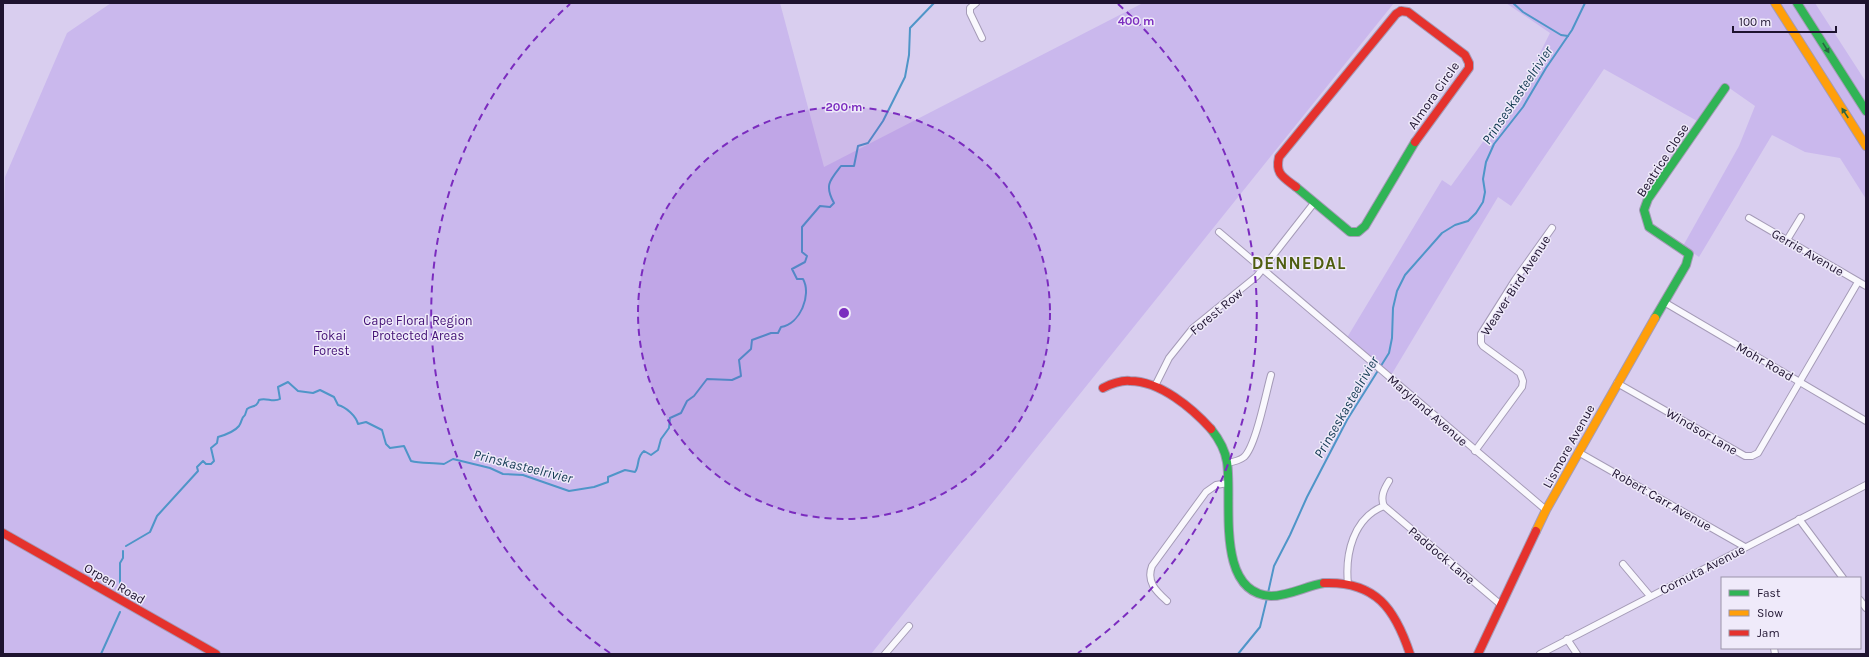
<svg xmlns="http://www.w3.org/2000/svg" width="1869" height="657" viewBox="0 0 1869 657" font-family="Karla,sans-serif">
  <style>
    .green { fill: #cab8ed }
    .lines { fill: none; stroke-linecap: round; stroke-linejoin: round }
    .stream { stroke: #4f95c8; stroke-width: 2 }
    .street-casing { stroke: #a59bb7; stroke-width: 8 }
    .fast-casing { stroke: #a59bb7; stroke-width: 10 }
    .slow-casing { stroke: #a59bb7; stroke-width: 10 }
    .jam-casing { stroke: #a59bb7; stroke-width: 10 }
    .street { stroke: #f9f8fd; stroke-width: 6 }
    .fast { stroke: #30b455; stroke-width: 8 }
    .slow { stroke: #ff9f0a; stroke-width: 8 }
    .jam { stroke: #e5322d; stroke-width: 8 }
    .oneway { fill: #276442 }
    .ring { fill: none; stroke: #7b2cbf; stroke-width: 2; stroke-dasharray: 7 5 }
    .labels { text-anchor: middle; stroke-width: 3; stroke-linejoin: round; paint-order: stroke }
    .street-label { font-size: 13px; fill: #1e132f; stroke: #efeafa }
    .park-label { font-size: 13px; fill: #431175; stroke: #efeafa }
    .water-label { font-size: 14px; font-style: italic; fill: #123952; stroke: #efeafa }
    .district-label { font-size: 17px; font-weight: bold; letter-spacing: 1px; fill: #4f5e10; stroke: #efeafa }
    .centre { fill: #7b2cbf; stroke: #efeafa; stroke-width: 2 }
    .ring-label { font-size: 12px; text-anchor: middle; font-weight: bold; fill: #7b2cbf; stroke: #efeafa; stroke-width: 3; stroke-linejoin: round; paint-order: stroke }
  </style>
  <rect width="100%" height="100%" fill="#d9ceef"/>
  <!-- green -->
  <g class="green">
    <path d="M111,3H780L824,167L1143,3H1394L871,654H3V251L5,177L67,33Z"/>
    <path d="M1506,3H1815L1866,82V199L1840,158L1805,152L1772,135L1699,257L1683,246L1739,146L1755,106L1725,85L1699,122L1604,69L1511,206L1498,197L1390,377L1345,341L1442,180L1451,186L1524,85L1550,33Z"/>
  </g>
  <g class="lines">
    <!-- stream -->
    <g class="stream">
      <path d="M1513,3L1523,12L1561,35L1568,36"/>
      <path d="M126,546L150,532L157,516L198,471L197,467L203,461L206,464H211L214,461L211,448L217,443L218,437C225,435 234,432 239,426C242,422 241,418 245,415L247,409C252,405 257,408 259,400C266,397 273,403 280,399L278,387L288,382L298,391L313,393L320,390L334,397L338,405C346,407 356,416 358,424L366,422L382,430L386,444L390,448L404,446L411,461C421,464 433,462 444,464L453,459L490,468L503,474L523,475L569,491L594,487L608,482V477L625,470L635,472C640,465 636,457 644,451L651,455L658,450L661,439L669,428L670,418L681,413L687,401L694,396L707,379L732,380L741,376L739,360L751,349L752,340L771,333H778L781,327C800,324 812,295 803,279H797L792,269L805,262L807,256L802,252V227L820,206L830,207L834,203C824,185 830,180 841,166H854L858,146L868,143L883,121L905,77L909,55L910,28L934,3"/>
      <path d="M120,590V563L123,558V551"/>
      <path d="M1268,593L1274,566L1290,535L1307,497L1347,420L1389,353L1392,338L1393,308L1397,291L1405,275L1442,233L1455,225L1468,221L1476,213L1483,202L1485,192L1483,179L1486,162L1494,144L1523,107L1546,68L1572,30L1585,3"/>
      <path d="M101,654L120,612"/>
      <path d="M1238,654L1260,627L1267,598"/>
    </g>
    <!-- street casing -->
    <g class="street-casing">
      <g id="street">
        <path d="M976,3L970,8V13L982,38"/>
        <path d="M1749,218L1866,286"/>
        <path d="M1219,232L1546,510"/>
        <path d="M1787,240L1801,217"/>
        <path d="M1664,302L1866,421"/>
        <path d="M1617,383L1745,456H1752L1758,453L1858,282"/>
        <path d="M1155,386L1169,358L1193,328L1257,276L1314,203"/>
        <path d="M1475,451L1522,387L1523,381L1520,373L1483,346L1481,343V334L1515,280L1552,228"/>
        <path d="M1578,452L1745,547"/>
        <path d="M1227,463C1233,462 1239,461 1244,457C1256,446 1266,392 1271,375"/>
        <path d="M1389,481C1384,489 1380,497 1384,506L1500,604"/>
        <path d="M1799,519L1843,578"/>
        <path d="M1623,564L1650,596"/>
        <path d="M1348,584C1345,554 1353,518 1384,506"/>
        <path d="M1860,600L1866,608"/>
        <path d="M1167,601C1156,591 1146,582 1152,566L1206,492L1216,485L1228,483"/>
        <path d="M1567,639L1577,654"/>
        <path d="M1774,648L1775,654"/>
        <path d="M885,654L909,626"/>
        <path d="M1540,654L1866,485"/>
      </g>
    </g>
    <!-- fast casing -->
    <g class="fast-casing">
      <g id="fast">
        <path d="M1797,3L1866,111"/>
        <path d="M1296,187L1350,232H1358L1365,226L1415,142"/>
        <path d="M1655,318L1686,265L1689,254L1649,227L1644,210L1648,199L1725,88"/>
        <path d="M1211,429C1219,439 1225,449 1227,462C1233,499 1214,593 1271,596C1289,596 1306,586 1324,583"/>
      </g>
    </g>
    <!-- slow casing -->
    <g class="slow-casing">
      <g id="slow">
        <path d="M1775,3L1866,146"/>
        <path d="M1536,531L1546,510L1655,318"/>
      </g>
    </g>
    <!-- jam casing -->
    <g class="jam-casing">
      <g id="jam">
        <path d="M1401,11L1408,12L1465,55L1469,63V68L1415,142"/>
        <path d="M1296,187C1283,177 1275,174 1279,157L1396,14L1401,11"/>
        <path d="M1103,388C1111,384 1120,380 1130,381C1160,381 1192,408 1211,429"/>
        <path d="M3,533L216,654"/>
        <path d="M1324,583C1376,581 1395,609 1410,654"/>
        <path d="M1478,654L1536,531"/>
      </g>
    </g>
    <!-- street -->
    <use href="#street" class="street"/>
    <!-- fast -->
    <use href="#fast" class="fast"/>
    <!-- slow -->
    <use href="#slow" class="slow"/>
    <!-- jam -->
    <use href="#jam" class="jam"/>
  </g>
  <!-- one-way arrows -->
  <defs><path id="oneway-solid" d="M-6-.8H1V-3.2L6.5 0L1 3.2V.8H-6Z"/></defs>
  <g class="oneway">
    <use href="#oneway-solid" transform="translate(1826 48) rotate(58)"/>
    <use href="#oneway-solid" transform="translate(1845 113) rotate(-123)"/>
  </g>
  <!-- distance rings -->
  <circle cx="844" cy="313" r="206" fill="#7b2cbf" fill-opacity=".12"/>
  <g class="ring">
    <circle cx="844" cy="313" r="206"/>
    <path d="M610 653A413 413 0 0 1 570 4M1118 4A413 413 0 0 1 1078 653"/>
  </g>
  <g class="labels">
    <!-- street labels -->
    <g class="street-label">
      <text transform="translate(1433 95) rotate(-55)" y="5">Almora Circle</text>
      <text transform="translate(1662 160) rotate(-57)" y="5">Beatrice Close</text>
      <text transform="translate(1808 252) rotate(30)" y="5">Gerrie Avenue</text>
      <text transform="translate(1515 285) rotate(-57)" y="5">Weaver Bird Avenue</text>
      <text transform="translate(1216 311) rotate(-40)" y="5">Forest Row</text>
      <text transform="translate(1765 361) rotate(30)" y="5">Mohr Road</text>
      <text transform="translate(1428 410) rotate(41)" y="5">Maryland Avenue</text>
      <text transform="translate(1702 431) rotate(30)" y="5">Windsor Lane</text>
      <text transform="translate(1568 446) rotate(-61)" y="5">Lismore Avenue</text>
      <text transform="translate(1662 499) rotate(30)" y="5">Robert Carr Avenue</text>
      <text transform="translate(1442 555) rotate(40)" y="5">Paddock Lane</text>
      <text transform="translate(1702 569) rotate(-27)" y="5">Cornuta Avenue</text>
      <text transform="translate(115 583) rotate(30)" y="5">Orpen Road</text>
    </g>
    <!-- park labels -->
    <g class="park-label">
      <text x="418" y="325">Cape Floral Region<tspan x="418" dy="15">Protected Areas</tspan></text>
      <text x="331" y="340">Tokai<tspan x="331" dy="15">Forest</tspan></text>
    </g>
    <!-- water labels -->
    <g class="water-label">
      <text transform="translate(1517 95) rotate(-56)" y="5">Prinseskasteelrivier</text>
      <text transform="translate(1346 407) rotate(-60)" y="5">Prinseskasteelrivier</text>
      <text transform="translate(523 466) rotate(14)" y="5">Prinskasteelrivier</text>
    </g>
    <!-- district labels -->
    <g class="district-label">
      <text x="1299" y="269">DENNEDAL</text>
    </g>
  </g>
  <circle cx="844" cy="313" r="6" class="centre"/>
  <g class="ring-label">
    <text x="1136" y="25">400 m</text>
    <text x="844" y="111">200 m</text>
  </g>
  <!-- border -->
  <rect width="1869" height="657" fill="none" stroke="#1e132f" stroke-width="8"/>
  <!-- legend -->
  <rect x="1721" y="577" width="140" height="72" fill="#efeafa" stroke="#9b94a9"/>
  <rect x="1729" y="590" width="20" height="6" fill="#30b455" stroke="#9b94a9"/>
  <text x="1757" y="597" font-size="12" fill="#1e132f">Fast</text>
  <rect x="1729" y="610" width="20" height="6" fill="#ff9f0a" stroke="#9b94a9"/>
  <text x="1757" y="617" font-size="12" fill="#1e132f">Slow</text>
  <rect x="1729" y="630" width="20" height="6" fill="#e5322d" stroke="#9b94a9"/>
  <text x="1757" y="637" font-size="12" fill="#1e132f">Jam</text>
  <!-- scale -->
  <path d="M1733 26v6h103v-6" fill="none" stroke="#1e132f" stroke-width="2"/>
  <text x="1739" y="26" font-size="12" fill="#1e132f" stroke="#efeafa" stroke-width="3" paint-order="stroke">100 m</text>
</svg>
